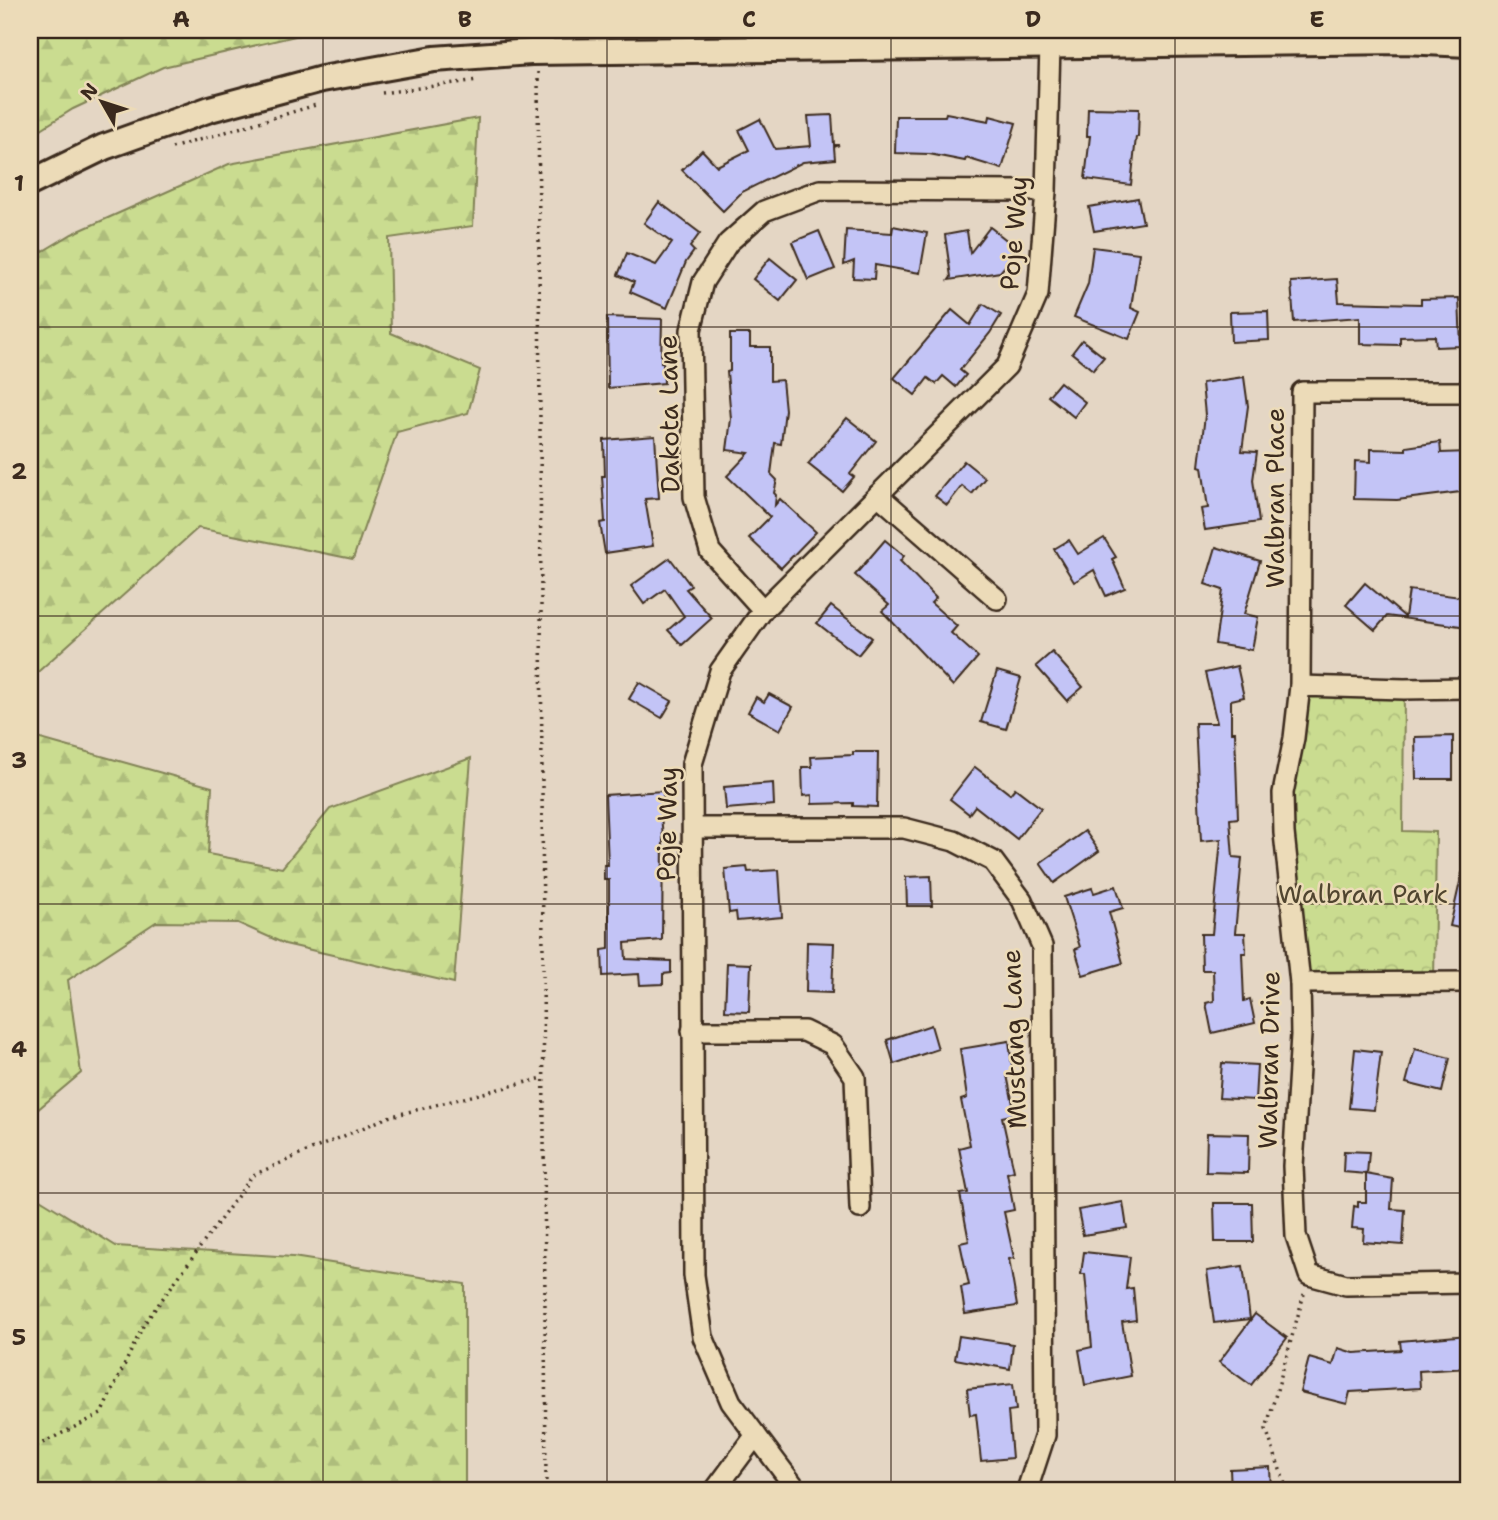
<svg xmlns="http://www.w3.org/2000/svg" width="1498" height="1520" viewBox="0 0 1498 1520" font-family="'Shantell Sans',sans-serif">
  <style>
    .forest { fill: url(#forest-firs); stroke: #828357; stroke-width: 2 }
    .park { fill: url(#park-crowns); stroke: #828357; stroke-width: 2 }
    .building { fill: #c3c4f6; stroke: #3b2a1e; stroke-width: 2 }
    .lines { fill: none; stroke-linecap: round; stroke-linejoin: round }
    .minor-casing { stroke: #3b2a1e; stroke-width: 24 }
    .major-casing { stroke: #3b2a1e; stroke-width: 30 }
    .path { stroke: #3b2a1e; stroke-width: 3.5; stroke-dasharray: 2 5; stroke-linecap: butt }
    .minor { stroke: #ecdbb8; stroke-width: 19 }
    .major { stroke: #ecdbb8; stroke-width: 24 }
    .grid { fill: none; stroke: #3b2a1e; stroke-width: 2; stroke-opacity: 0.55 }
    .labels { text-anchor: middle; stroke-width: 5; stroke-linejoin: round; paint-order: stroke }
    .street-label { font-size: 26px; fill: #3b2a1e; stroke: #ecdbb8 }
    .park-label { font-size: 26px; fill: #50452f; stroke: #ecdbb8 }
    .neatline { fill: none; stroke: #3b2a1e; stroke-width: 2.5 }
    .grid-label { font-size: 23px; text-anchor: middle; font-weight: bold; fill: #3b2a1e }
  </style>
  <defs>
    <pattern id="forest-firs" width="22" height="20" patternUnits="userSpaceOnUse" patternTransform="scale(1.75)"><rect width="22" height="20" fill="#cadc90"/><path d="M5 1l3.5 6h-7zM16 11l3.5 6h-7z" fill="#aebd7c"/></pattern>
    <pattern id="park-crowns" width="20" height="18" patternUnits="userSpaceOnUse" patternTransform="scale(1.75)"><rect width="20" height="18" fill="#cadc90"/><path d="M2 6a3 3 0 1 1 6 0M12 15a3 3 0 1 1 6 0" fill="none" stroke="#aebd7c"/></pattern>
  </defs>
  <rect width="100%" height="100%" fill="#e4d6c4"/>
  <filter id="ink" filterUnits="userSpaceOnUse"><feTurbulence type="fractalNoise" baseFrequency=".0143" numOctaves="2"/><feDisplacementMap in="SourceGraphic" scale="14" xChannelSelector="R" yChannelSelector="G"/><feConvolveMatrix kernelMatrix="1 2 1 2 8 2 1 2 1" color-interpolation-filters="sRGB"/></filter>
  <g filter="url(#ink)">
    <!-- forest -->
    <g class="forest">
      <path d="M30,30H321L163,67L73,109L30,136Z"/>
      <path d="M478,118L473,226L389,238L391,333L480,370L468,413L397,432L353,559L198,528L30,679V259L72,234L229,164Z"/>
      <path d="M30,736L212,787L208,854L282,868L330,809L471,758L454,983L285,944L238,923L156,922L68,980L81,1073L30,1116Z"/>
      <path d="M30,1193L116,1246L293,1257L465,1284V1490H30Z"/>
    </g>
    <!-- park -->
    <path class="park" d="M1300,686L1404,689L1403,831L1436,832L1434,982L1300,983L1284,833Z"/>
    <!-- building -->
    <g class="building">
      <path d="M1088,108L1139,109L1138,137H1136L1131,185L1085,179L1090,136H1087Z"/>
      <path d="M946,113L989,121L990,116L1016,123L1002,169L966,158L965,161L929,154L895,153L896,116H945Z"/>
      <path d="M832,115L834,145H839L834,147L835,159L803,162L742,192L723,211L682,170L702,150L717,166L749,150L739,130L760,119L775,149L811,146L808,116Z"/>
      <path d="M1138,198L1143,223L1094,231L1089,207Z"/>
      <path d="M659,202L700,233L690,247L694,251L686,262L667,308L630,292L634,282L618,275L627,253L656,265L672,243L644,223Z"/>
      <path d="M893,226L927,233L920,273L875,265L874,279L853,278L854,261L844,265L846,230L892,233Z"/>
      <path d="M990,227L1019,250L1000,272L949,280L951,277L945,235L967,231L970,253Z"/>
      <path d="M819,231L835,269L808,280L792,242Z"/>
      <path d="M1093,247L1139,253L1131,308L1140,312L1129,339L1074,317L1088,284Z"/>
      <path d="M770,258L797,280L780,301L753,279Z"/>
      <path d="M1337,279L1339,302L1421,304V299L1459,298L1461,346L1436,347L1435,336L1400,337V345L1360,344V317L1294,322L1291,282Z"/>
      <path d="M983,304L1001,315L990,333L960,370L966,375L956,387L943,376L936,384L928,378L915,395L894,378L952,310L970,325Z"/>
      <path d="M1268,311L1269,340L1231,342L1230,312Z"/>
      <path d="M607,317L662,319L661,362H663L664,383L608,388Z"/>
      <path d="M730,334H750V347H770V381L782,380L785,410L781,444L775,443L771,474L777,480L774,493L776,495L775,505L780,499L816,532L781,568L749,538L770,517L727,476L749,453L727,450L731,419L727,372L730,371Z"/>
      <path d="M1082,340L1104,357L1093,370L1072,353Z"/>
      <path d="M1244,377L1248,406L1242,451L1257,452L1253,480L1259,522L1205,530L1201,509L1208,508L1202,467L1199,466L1205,415L1202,383Z"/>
      <path d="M1060,382L1085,402L1074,417L1048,396Z"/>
      <path d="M847,418L876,441L850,474L854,477L842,491L808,464Z"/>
      <path d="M655,436L659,498L645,499L653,546L605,553L600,523L605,522L602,476H605L604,440Z"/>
      <path d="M1440,442L1441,453L1468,452V491L1397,500L1354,499L1355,461L1371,462V449L1406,450V447Z"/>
      <path d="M964,461L985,478L972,494L962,486L947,505L935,496Z"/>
      <path d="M1104,538L1116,557L1112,559L1125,588L1106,596L1094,570L1074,582L1054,549L1069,540L1078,554Z"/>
      <path d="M885,540L904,556L900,561L936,598L931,603L957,626L951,633L978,657L953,686L882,611L889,605L855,575Z"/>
      <path d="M1216,547L1260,561L1244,614L1258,617L1252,650L1215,644L1223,590L1205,584Z"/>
      <path d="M670,558L691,586L686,589L712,618L682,645L668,630L684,616L665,589L644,604L631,586Z"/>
      <path d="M1365,583L1405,617L1409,590L1468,598V627L1387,616L1375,630L1346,605Z"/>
      <path d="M831,606L872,638L858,655L817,623Z"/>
      <path d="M1052,652L1083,687L1067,701L1036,666Z"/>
      <path d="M1237,666L1244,697L1231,700V732H1235L1238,818L1230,819L1233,857L1242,858L1235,933H1245L1246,953H1242L1244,1001L1250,999L1255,1023L1212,1033L1206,1003L1214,1001L1213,970H1202L1201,934H1212L1221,839L1201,841L1195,723H1217L1205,673Z"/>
      <path d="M997,671L1021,678L1006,729L981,722Z"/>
      <path d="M639,682L672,701L662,718L629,699Z"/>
      <path d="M769,694L793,707L780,730L748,712L756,697L764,702Z"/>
      <path d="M1453,736V779H1416L1415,737Z"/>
      <path d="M853,752H878L877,807L853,806V803L812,804V795L803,796L802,767H812L811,757L853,755Z"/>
      <path d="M975,767L1010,794L1015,788L1041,808L1017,839L975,806L969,814L950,799Z"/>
      <path d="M773,783L774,805L726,809L724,787Z"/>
      <path d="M663,791L664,815H661L663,838L662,940L625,943L626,959L671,961V973L663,974V984L640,985L639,974L603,976L602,950L609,949V880H604V865H608L605,795Z"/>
      <path d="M1085,831L1099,851L1054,883L1040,863Z"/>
      <path d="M747,867L748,872L779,870L782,917L737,921L736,912L729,913L725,869Z"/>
      <path d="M1462,873H1468V930L1450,926Z"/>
      <path d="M931,876L932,906H907L906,877Z"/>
      <path d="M1116,886L1123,908L1109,912L1123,963L1083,975L1075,949L1080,947L1064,897L1092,888L1094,893Z"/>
      <path d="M807,942L834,943L832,993L806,992Z"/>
      <path d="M727,963L751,964L749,1012L725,1011Z"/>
      <path d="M931,1025L938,1049L894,1064L887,1040Z"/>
      <path d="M1009,1041L1013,1074L1007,1075L1015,1114L1002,1117L1014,1171L1007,1173L1014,1210L1004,1212L1014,1258L1009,1259L1017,1306L965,1314L961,1287L969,1285L960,1243L969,1241L960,1194L968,1193L959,1148L970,1145L961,1100L967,1098L960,1049Z"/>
      <path d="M1355,1049L1381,1052L1374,1110L1349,1108Z"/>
      <path d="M1415,1049L1450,1058L1442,1092L1406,1083Z"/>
      <path d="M1222,1063L1257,1065L1255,1100L1219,1098Z"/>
      <path d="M1207,1133L1249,1134L1248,1173L1206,1172Z"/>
      <path d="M1344,1151L1369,1152L1367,1174L1343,1172Z"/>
      <path d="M1366,1174L1393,1179L1391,1209L1405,1210L1403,1245L1363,1242L1364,1229L1352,1228L1354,1206L1358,1207V1202H1366Z"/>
      <path d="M1123,1202L1127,1228L1083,1235L1078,1210Z"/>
      <path d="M1214,1203H1252L1253,1242H1215Z"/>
      <path d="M1084,1252L1130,1257L1126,1289L1133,1288L1136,1320L1122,1322L1131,1376L1085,1385L1079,1350L1092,1347L1085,1274H1081Z"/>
      <path d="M1243,1266L1250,1319L1214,1323L1207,1271Z"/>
      <path d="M1255,1314L1287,1338L1251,1385L1219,1362Z"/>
      <path d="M1468,1335V1368L1419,1371L1420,1388L1350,1392L1347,1404L1300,1392L1309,1358L1333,1365L1338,1348L1354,1353L1401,1350L1400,1341Z"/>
      <path d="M959,1336L1013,1344L1010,1369L955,1359Z"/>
      <path d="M1013,1384L1016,1410L1008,1411L1012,1458L981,1461L976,1414L970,1415L967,1389Z"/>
      <path d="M1270,1467L1271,1490H1231L1230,1469Z"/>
    </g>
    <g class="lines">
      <!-- minor casing -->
      <g class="minor-casing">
        <g id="minor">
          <path d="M878,495L997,599"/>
          <path d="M763,610L710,551L694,497L691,330L703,282L728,243L764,211L820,190L1046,191"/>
          <path d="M1300,686L1302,392H1468"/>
          <path d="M1468,688L1404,689L1300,686L1294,738L1283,793L1284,833L1300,983L1301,1035L1293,1166L1296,1236L1309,1275L1346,1285L1468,1283"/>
          <path d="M693,828H904L954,841L993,861L1022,900L1042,946L1045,1435L1027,1490"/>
          <path d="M1300,983L1468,982"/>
          <path d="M692,1031H804L833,1045L855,1077L860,1208"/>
          <path d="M715,1490L756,1435"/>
          <path d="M797,1490L731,1402L703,1337L694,1275L692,764L720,671L763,610L1007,366L1038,294L1046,191L1050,45"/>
        </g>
      </g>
      <!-- major casing -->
      <g class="major-casing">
        <path id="major" d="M30,183L104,147L210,109L322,79L434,59L531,52L1404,41L1468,44"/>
      </g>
      <!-- path -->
      <g class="path">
        <path d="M538,72L546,1490"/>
        <path d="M382,93L478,80"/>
        <path d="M172,148L316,105"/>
        <path d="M30,1449L101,1414L144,1324L253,1175L388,1117L543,1078"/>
        <path d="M1287,1490L1266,1429L1304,1294"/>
      </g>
      <!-- minor -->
      <use href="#minor" class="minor"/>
      <!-- major -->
      <use href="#major" class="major"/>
    </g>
  </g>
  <!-- grid -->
  <path class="grid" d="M323,30V1490M607,30V1490M891,30V1490M1175,30V1490M30,327H1468M30,616H1468M30,904H1468M30,1193H1468"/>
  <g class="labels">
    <!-- street labels -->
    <g class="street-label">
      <text transform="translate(1014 233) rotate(-85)" y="9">Poje Way</text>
      <text transform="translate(669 414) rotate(-91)" y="9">Dakota Lane</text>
      <text transform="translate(1275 498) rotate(-90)" y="9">Walbran Place</text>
      <text transform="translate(667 824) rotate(-89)" y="9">Poje Way</text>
      <text transform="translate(1014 1039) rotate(-92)" y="9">Mustang Lane</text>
      <text transform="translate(1269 1060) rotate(-89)" y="9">Walbran Drive</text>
    </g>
    <!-- park labels -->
    <g class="park-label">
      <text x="1363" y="903">Walbran Park</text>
    </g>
  </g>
  <!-- margin -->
  <rect width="1498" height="1520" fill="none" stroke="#ecdbb8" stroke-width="77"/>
  <!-- north arrow -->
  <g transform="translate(102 102) rotate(309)" stroke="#ecdbb8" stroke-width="5" paint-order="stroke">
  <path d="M0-5L12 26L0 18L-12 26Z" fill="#3b2a1e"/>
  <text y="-10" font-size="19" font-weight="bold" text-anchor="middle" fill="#3b2a1e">N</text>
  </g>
  <rect x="38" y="38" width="1422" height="1444" class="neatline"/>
  <g class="grid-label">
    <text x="181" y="27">A</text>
    <text x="465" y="27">B</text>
    <text x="749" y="27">C</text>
    <text x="1033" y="27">D</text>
    <text x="1317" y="27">E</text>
    <text x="19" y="191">1</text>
    <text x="19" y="479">2</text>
    <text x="19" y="768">3</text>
    <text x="19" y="1057">4</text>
    <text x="19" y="1345">5</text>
  </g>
</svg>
